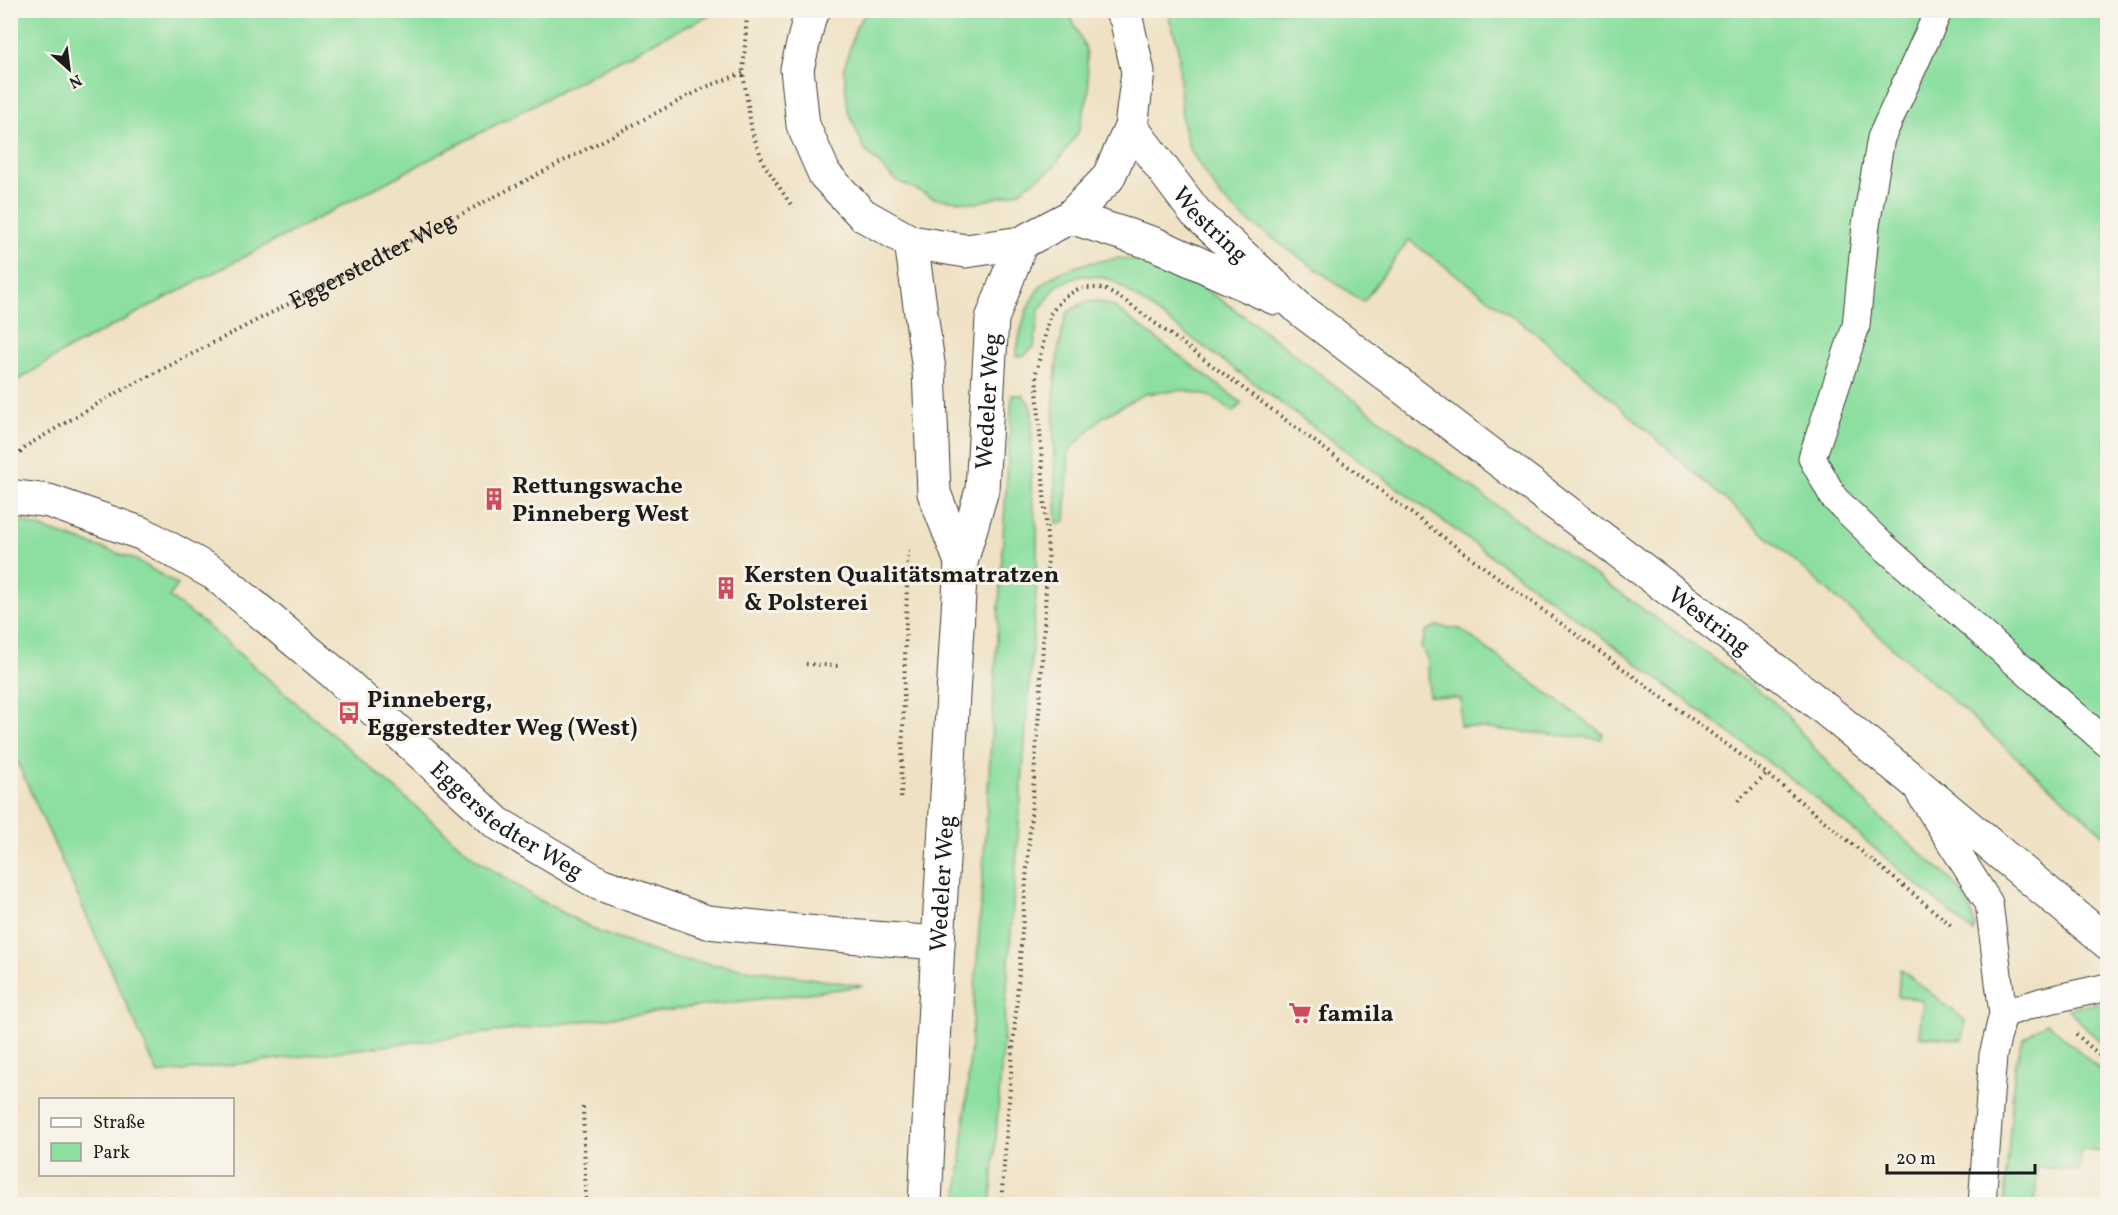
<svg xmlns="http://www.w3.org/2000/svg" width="2118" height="1215" viewBox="0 0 2118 1215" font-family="Vollkorn,serif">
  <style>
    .green { fill: #8ddfa0; stroke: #547e5e; stroke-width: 1.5 }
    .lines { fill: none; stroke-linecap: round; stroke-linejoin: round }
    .service-casing { stroke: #3c3a35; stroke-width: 29 }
    .minor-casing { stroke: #3c3a35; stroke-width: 35 }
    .secondary-casing { stroke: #3c3a35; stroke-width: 35 }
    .primary-casing { stroke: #3c3a35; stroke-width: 35 }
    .path { stroke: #3c3a35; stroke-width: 4; stroke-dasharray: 1.5 4.5; stroke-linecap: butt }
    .service { stroke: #fff; stroke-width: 27 }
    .minor { stroke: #fff; stroke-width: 33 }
    .secondary { stroke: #fff; stroke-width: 33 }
    .primary { stroke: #fff; stroke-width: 33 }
    .labels { text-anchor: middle; stroke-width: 6; stroke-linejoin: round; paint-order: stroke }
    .street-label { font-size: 24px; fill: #1c1c1c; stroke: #f7f3e8 }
    .poi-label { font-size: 24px; font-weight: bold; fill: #1c1c1c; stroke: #f7f3e8; text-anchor: start }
  </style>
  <rect width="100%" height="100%" fill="#f7f3e8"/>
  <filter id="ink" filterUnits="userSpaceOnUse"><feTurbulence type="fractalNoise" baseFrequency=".0167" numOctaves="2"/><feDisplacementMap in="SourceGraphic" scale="12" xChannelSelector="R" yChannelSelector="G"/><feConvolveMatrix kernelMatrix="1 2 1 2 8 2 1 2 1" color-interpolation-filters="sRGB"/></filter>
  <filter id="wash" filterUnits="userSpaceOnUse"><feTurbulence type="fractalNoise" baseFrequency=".008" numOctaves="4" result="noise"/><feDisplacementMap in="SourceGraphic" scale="24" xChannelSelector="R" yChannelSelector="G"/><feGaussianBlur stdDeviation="1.35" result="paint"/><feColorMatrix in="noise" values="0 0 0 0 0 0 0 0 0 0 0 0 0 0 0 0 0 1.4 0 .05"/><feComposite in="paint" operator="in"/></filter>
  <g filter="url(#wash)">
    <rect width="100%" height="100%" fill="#efe1c3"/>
    <!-- green -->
    <g class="green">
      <path d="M11,10H720V11L663,37L61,353L11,385Z"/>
      <path d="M867,11H1068L1086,49L1089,92L1078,133L1053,168L1018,192L976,203L934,198L895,180L865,150L848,111L844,68L856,27Z"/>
      <path d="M1167,11H2107V837L1542,338L1409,240L1363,302L1245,219L1223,199L1206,175L1189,148L1182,121L1178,45Z"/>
      <path d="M1119,258C1188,266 1245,317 1299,358C1345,393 1391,428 1437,462C1540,538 1646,611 1751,685L1780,707L1813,747L1882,820L1943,872L1960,890L1969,906L1975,925L1973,932L1807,791L1587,626L1112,280L1097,276H1083L1072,279L1057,286L1039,310L1034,347L1023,356H1016C1028,281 1046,268 1119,258Z"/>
      <path d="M1098,301L1114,307L1242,403L1233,412L1212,397L1184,390L1144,394L1101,418L1069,451L1065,521L1057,525C1054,455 1047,381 1067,313L1083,303Z"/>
      <path d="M1012,395H1023L1030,405L1032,412L1031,490L1037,528V581L991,1204H957C983,935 994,665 1012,395Z"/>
      <path d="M11,518L135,559L178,585L169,597L205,624L476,859L536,898L599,932L671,958L863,986L158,1074L11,748Z"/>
      <path d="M1436,626L1460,629L1603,734L1601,739L1460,726L1461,699L1429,696L1428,661L1421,647L1426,631Z"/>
      <path d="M1900,969L1965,1020L1962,1040L1919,1036L1923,1000L1898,996Z"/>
      <path d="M2097,1003L2107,1004V1049L2068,1009Z"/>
      <path d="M2047,1022L2107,1076V1152L2081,1150L2079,1170L2037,1167L2035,1204H2004L2015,1066L2023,1039Z"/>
    </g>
  </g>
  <g filter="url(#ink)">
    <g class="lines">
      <!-- service casing -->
      <g class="service-casing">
        <g id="service">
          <path d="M1939,10L1881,138L1866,225L1856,326L1812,458L1834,498L1881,544L2108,744"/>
          <path d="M1920,794L1989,903L2003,1014L1993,1055L1982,1204"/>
          <path d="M2003,1014L2040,1002L2108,987"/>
        </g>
      </g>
      <!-- minor casing -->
      <g class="minor-casing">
        <g id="minor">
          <path id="s2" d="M10,496L49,501L143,534L215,574L334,673L497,823L600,884L707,922L848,936L938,943"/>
        </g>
      </g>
      <!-- secondary casing -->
      <g class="secondary-casing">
        <g id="secondary">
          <path d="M911,242L929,370L934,493L961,562"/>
          <path id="s3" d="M925,1204L938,943L961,562L982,490L992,319L1021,243"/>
        </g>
      </g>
      <!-- primary casing -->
      <g class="primary-casing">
        <g id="primary">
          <path d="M814,10L810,15L797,69L803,125L825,175L863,215L911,242L966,251L1021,243L1070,217L1108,178L1131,127L1138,72L1126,18L1121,10"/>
          <path id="s4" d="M1131,127L1195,212L1301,310L1804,692L1910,778L2108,943"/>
          <path d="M1070,217L1155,244L1275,298"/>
        </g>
      </g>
      <!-- path -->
      <g class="path">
        <path d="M745,10L747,15L743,73L752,132L764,164L793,208"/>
        <path id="s1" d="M20,453L28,445L111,396L706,87L743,73"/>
        <path d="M806,664L839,666"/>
        <path d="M901,798L908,551"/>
        <path d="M1738,801L1767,774"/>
        <path d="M2076,1034L2108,1063"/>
        <path d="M583,1107L586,1204"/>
        <path d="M1001,1204L1040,699L1048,553L1036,373L1050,314L1064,297L1080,288H1102L1124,300L1481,565L1767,774L1951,925"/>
      </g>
      <!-- service -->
      <use href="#service" class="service"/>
      <!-- minor -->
      <use href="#minor" class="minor"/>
      <!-- secondary -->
      <use href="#secondary" class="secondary"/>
      <!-- primary -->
      <use href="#primary" class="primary"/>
    </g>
  </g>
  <!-- icons -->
  <defs>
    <g id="building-bare" transform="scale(1.8)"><path d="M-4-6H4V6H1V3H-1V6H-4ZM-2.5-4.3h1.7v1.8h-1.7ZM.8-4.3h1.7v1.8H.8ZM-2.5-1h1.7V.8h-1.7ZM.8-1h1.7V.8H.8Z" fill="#d1495b" stroke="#f7f3e8" stroke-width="2.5" paint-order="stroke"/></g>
    <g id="bus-bare" transform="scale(1.8)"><path d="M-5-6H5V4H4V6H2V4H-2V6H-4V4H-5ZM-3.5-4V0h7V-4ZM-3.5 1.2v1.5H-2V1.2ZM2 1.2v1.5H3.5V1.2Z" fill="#d1495b" stroke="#f7f3e8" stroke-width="2.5" paint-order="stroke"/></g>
    <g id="supermarket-bare" transform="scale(1.8)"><path d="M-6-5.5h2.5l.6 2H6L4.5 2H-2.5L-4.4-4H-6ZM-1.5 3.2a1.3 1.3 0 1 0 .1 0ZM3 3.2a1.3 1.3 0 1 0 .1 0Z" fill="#d1495b" stroke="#f7f3e8" stroke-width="2.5" paint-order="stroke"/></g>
  </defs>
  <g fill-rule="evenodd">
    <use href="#building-bare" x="494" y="499"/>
    <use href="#building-bare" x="726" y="588"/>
    <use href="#bus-bare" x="349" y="713"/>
    <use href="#supermarket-bare" x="1300" y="1013"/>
  </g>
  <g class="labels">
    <!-- street labels -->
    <g class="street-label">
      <text dy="8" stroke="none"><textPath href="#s4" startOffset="126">Westring</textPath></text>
      <text dy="8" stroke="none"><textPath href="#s1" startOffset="402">Eggerstedter Weg</textPath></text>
      <text dy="8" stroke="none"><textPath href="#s3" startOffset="807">Wedeler Weg</textPath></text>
      <text dy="8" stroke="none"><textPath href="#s4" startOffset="764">Westring</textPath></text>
      <text dy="8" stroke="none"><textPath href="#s2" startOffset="604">Eggerstedter Weg</textPath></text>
      <text dy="8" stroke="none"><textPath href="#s3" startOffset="321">Wedeler Weg</textPath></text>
    </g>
    <!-- poi labels -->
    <g class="poi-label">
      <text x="512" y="493">Rettungswache<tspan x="512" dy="28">Pinneberg West</tspan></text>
      <text x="744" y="582">Kersten Qualitätsmatratzen<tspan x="744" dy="28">&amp; Polsterei</tspan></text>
      <text x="367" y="707">Pinneberg,<tspan x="367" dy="28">Eggerstedter Weg (West)</tspan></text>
      <text x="1318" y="1021">famila</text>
    </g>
  </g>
  <!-- margin -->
  <rect width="2118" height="1215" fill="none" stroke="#f7f3e8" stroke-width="36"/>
  <!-- legend -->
  <rect x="39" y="1098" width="195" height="78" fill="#f7f3e8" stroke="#9f9d96" stroke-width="1.5"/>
  <rect x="51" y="1118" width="30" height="9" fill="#ffffff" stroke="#9f9d96" stroke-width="1.5"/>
  <text x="93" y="1128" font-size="18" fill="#1c1c1c">Straße</text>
  <rect x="51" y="1143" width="30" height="18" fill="#8ddfa0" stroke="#9f9d96" stroke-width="1.5"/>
  <text x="93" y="1158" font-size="18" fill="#1c1c1c">Park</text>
  <!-- north arrow -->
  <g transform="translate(69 69) rotate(152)" stroke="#f7f3e8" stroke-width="4.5" paint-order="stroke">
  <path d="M0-4.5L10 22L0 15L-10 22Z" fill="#1c1c1c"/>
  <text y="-9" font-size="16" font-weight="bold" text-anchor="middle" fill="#1c1c1c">N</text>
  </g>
  <!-- scale -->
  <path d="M1887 1164v9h148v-9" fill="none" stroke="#1c1c1c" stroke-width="3"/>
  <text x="1896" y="1164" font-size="18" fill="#1c1c1c" stroke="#f7f3e8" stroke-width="4.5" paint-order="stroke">20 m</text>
</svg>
